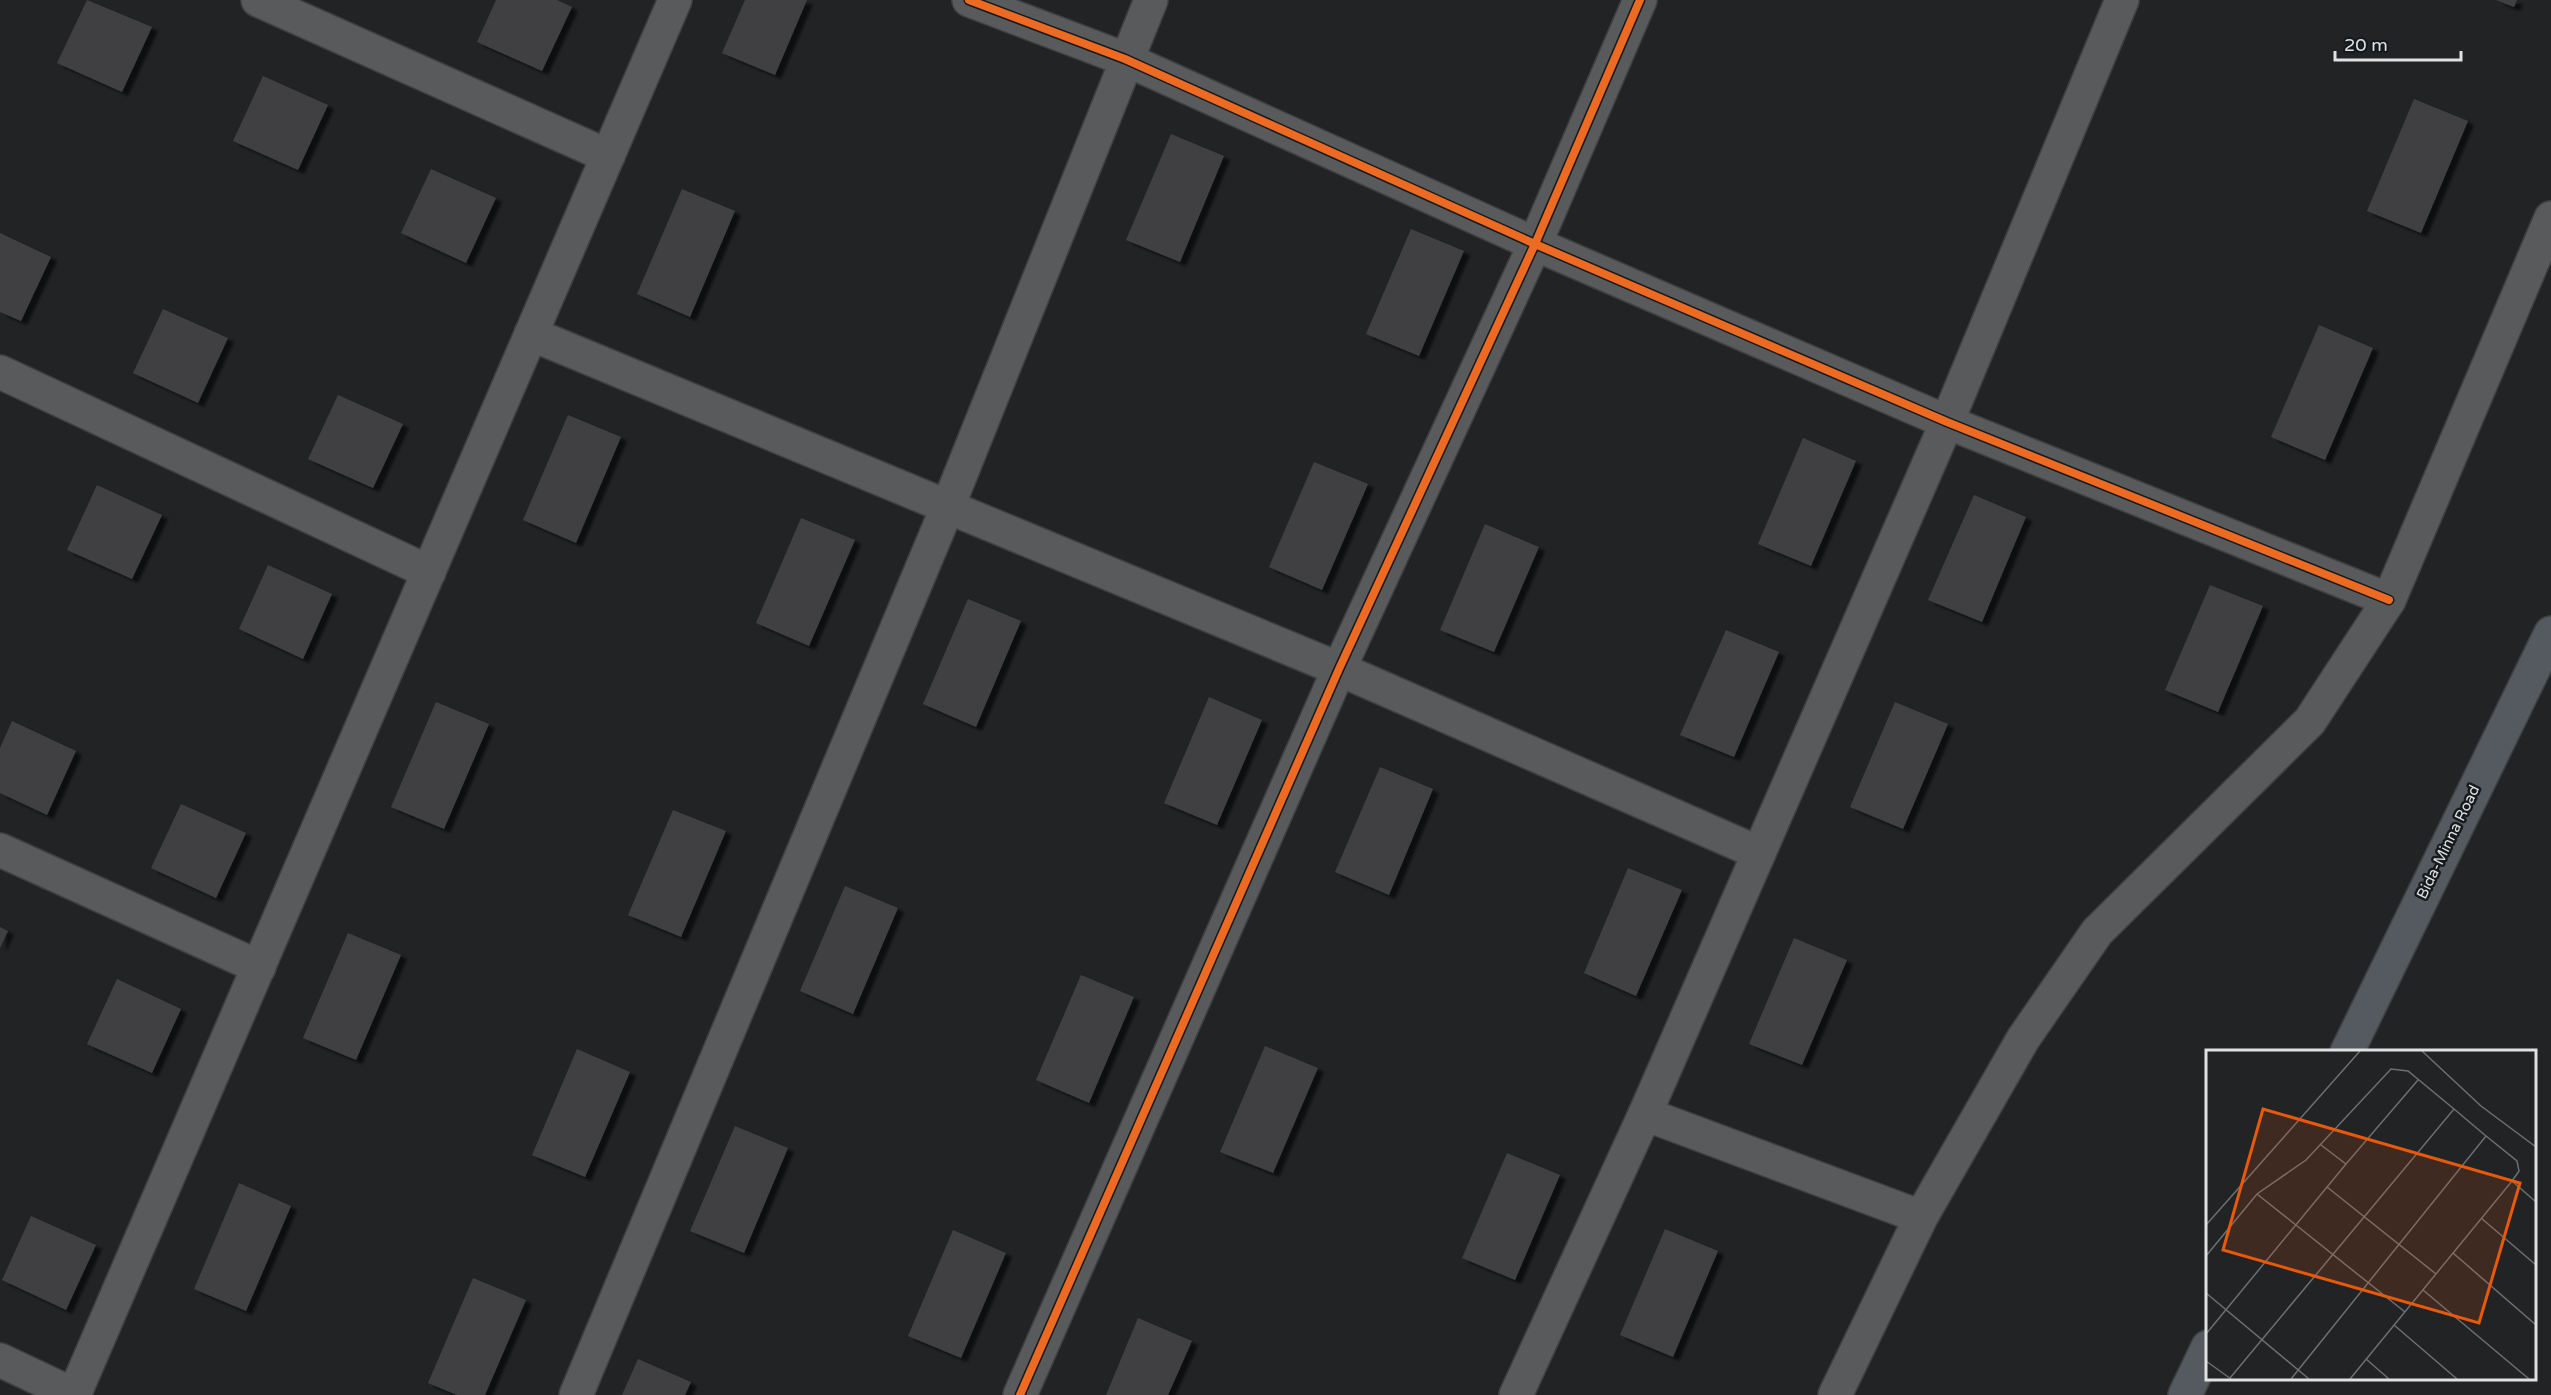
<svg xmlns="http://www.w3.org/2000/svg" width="2551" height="1395" viewBox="0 0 2551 1395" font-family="'Varela Round',sans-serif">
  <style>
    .building { fill: #3f4142; filter: url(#shadow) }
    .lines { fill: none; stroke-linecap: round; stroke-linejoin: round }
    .minor-casing { stroke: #3d3f41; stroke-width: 36 }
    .primary-casing { stroke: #3d3f41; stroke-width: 36 }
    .minor { stroke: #585a5b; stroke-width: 33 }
    .primary { stroke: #545a5f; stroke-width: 33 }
    .cycleway-casing { stroke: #171a1d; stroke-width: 11 }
    .cycleway { stroke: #ed6a23; stroke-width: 8 }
    .labels { text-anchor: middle; stroke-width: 5; stroke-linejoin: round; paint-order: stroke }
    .street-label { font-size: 15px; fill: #dfe1e3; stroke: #171a1d }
    .inset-road { fill: none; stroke: #6d6f71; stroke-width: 1.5 }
    .view { fill: #e8590c; fill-opacity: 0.15; stroke: #e8590c; stroke-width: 3 }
    .inset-edge { fill: none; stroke: #dfe1e3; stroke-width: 3 }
  </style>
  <defs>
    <filter id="shadow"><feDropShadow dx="6" dy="4" stdDeviation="1.5" flood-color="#0009"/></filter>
  </defs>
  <rect width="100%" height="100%" fill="#212325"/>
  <!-- building -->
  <g class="building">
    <path d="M87,0L152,27L122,92L57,63Z"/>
    <path d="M496,0H557L572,7L542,71L477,42Z"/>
    <path d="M745,0H807L775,75L722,53Z"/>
    <path d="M2496,0H2517L2514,7Z"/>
    <path d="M263,76L328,105L298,170L233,141Z"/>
    <path d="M2414,99L2468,121L2421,233L2367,211Z"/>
    <path d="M1171,134L1224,156L1180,262L1126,240Z"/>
    <path d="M431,169L496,198L466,263L401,233Z"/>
    <path d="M682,189L735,211L690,317L637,294Z"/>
    <path d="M1411,229L1464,251L1419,356L1366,334Z"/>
    <path d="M0,233L51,257L21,321L0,312Z"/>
    <path d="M163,309L228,338L198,403L133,373Z"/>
    <path d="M2319,325L2373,348L2325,460L2271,437Z"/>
    <path d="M338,395L403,424L373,488L308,459Z"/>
    <path d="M568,415L621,437L576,543L523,520Z"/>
    <path d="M1803,438L1856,461L1811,566L1758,544Z"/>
    <path d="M1314,462L1368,484L1322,590L1269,567Z"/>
    <path d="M97,485L162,515L132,579L67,550Z"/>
    <path d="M1974,495L2026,517L1982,622L1928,600Z"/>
    <path d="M801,518L855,540L809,646L756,623Z"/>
    <path d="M1485,524L1539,547L1494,652L1440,630Z"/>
    <path d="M268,565L332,594L303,659L239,629Z"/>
    <path d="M2210,585L2263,606L2218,712L2165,690Z"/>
    <path d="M968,599L1021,621L976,727L923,704Z"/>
    <path d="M1726,630L1779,652L1734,757L1680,735Z"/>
    <path d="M1209,697L1262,720L1217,825L1164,803Z"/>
    <path d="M436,702L489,724L444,829L391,807Z"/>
    <path d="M1895,702L1948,724L1903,829L1850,807Z"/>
    <path d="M12,721L76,751L47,815L0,793V748Z"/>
    <path d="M1380,767L1433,789L1389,895L1335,872Z"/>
    <path d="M181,804L246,833L216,898L151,868Z"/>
    <path d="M673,810L726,831L681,937L628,915Z"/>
    <path d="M1628,868L1682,890L1636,996L1584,973Z"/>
    <path d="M845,886L898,908L853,1014L800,991Z"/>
    <path d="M0,927L8,931L0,948Z"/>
    <path d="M348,933L401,955L356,1060L303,1038Z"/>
    <path d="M1794,938L1847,960L1802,1065L1749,1044Z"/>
    <path d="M1081,975L1134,997L1089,1103L1036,1080Z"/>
    <path d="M117,979L181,1009L152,1073L87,1044Z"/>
    <path d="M1265,1046L1318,1068L1273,1173L1220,1152Z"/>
    <path d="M577,1049L630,1072L585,1177L532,1155Z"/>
    <path d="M735,1126L788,1148L744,1253L690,1231Z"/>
    <path d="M1507,1153L1560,1175L1515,1280L1462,1258Z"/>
    <path d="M239,1183L291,1206L246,1311L194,1289Z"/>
    <path d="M31,1216L96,1245L66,1310L2,1280Z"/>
    <path d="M1665,1229L1718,1251L1673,1357L1620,1335Z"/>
    <path d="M953,1230L1006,1253L961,1358L908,1336Z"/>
    <path d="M473,1278L526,1300L485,1395H457L428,1383Z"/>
    <path d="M1138,1318L1192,1341L1168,1395H1106Z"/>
    <path d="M638,1359L691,1382L685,1395H622Z"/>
  </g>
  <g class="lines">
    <!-- minor casing -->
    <g class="minor-casing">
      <g id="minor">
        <path d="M258,0L608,156"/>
        <path d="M969,0L1125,59L1535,244L1947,422L2389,600"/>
        <path d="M531,334L1339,669L1759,853"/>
        <path d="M0,372L429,572"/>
        <path d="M0,850L259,967"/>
        <path d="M1645,1114L1947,422L2122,0"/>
        <path d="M0,1360L74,1395"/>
        <path d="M74,1395L675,0"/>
        <path d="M576,1395L948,506L1151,0"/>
        <path d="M1020,1395L1339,669L1535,244L1640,0"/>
        <path d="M1516,1395L1645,1114L1921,1217"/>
        <path d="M1835,1395L1921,1217L2023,1039L2097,932L2310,721L2389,600L2551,218"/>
      </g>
    </g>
    <!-- primary casing -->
    <g class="primary-casing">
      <g id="primary">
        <path d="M2347,1052L2551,633"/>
        <path d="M2185,1395L2208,1347"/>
      </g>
    </g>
    <!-- minor -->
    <use href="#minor" class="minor"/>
    <!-- primary -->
    <use href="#primary" class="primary"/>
    <!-- cycleway casing -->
    <g class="cycleway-casing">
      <g id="cycleway">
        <path d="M969,0L1125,59L1535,244L1947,422L2389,600"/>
        <path d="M1020,1395L1339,669L1535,244L1640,0"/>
      </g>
    </g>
    <!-- cycleway -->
    <use href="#cycleway" class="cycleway"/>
  </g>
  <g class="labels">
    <!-- street labels -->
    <g class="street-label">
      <text transform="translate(2448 842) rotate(-64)" y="5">Bida-Minna Road</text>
    </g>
  </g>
  <!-- overview -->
  <g transform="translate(2206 1050)">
    <rect width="330" height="330" fill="#212325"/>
    <path class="inset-road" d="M216,1L275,56L330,97M115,95L140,114L212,30M121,137L230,224M51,144L199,262M275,168L330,215M0,175L154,1M247,203L330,275M0,206L51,144L100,110L185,19L202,21L248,59M217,240L323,329M0,243L103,329M188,275L251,329M0,284L140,114M160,309L183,329M0,311L25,329M24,328L248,59L280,86M85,329L280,86L311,111L313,121L306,131M144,329L306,131L330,152"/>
    <path class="view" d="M57,59L314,133L273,273L17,200Z"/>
    <rect width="330" height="330" class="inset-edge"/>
  </g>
  <!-- scale -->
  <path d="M2335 51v9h126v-9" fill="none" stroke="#dfe1e3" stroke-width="3"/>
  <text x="2344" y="51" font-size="18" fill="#dfe1e3" stroke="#171a1d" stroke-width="4.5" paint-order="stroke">20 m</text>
</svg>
